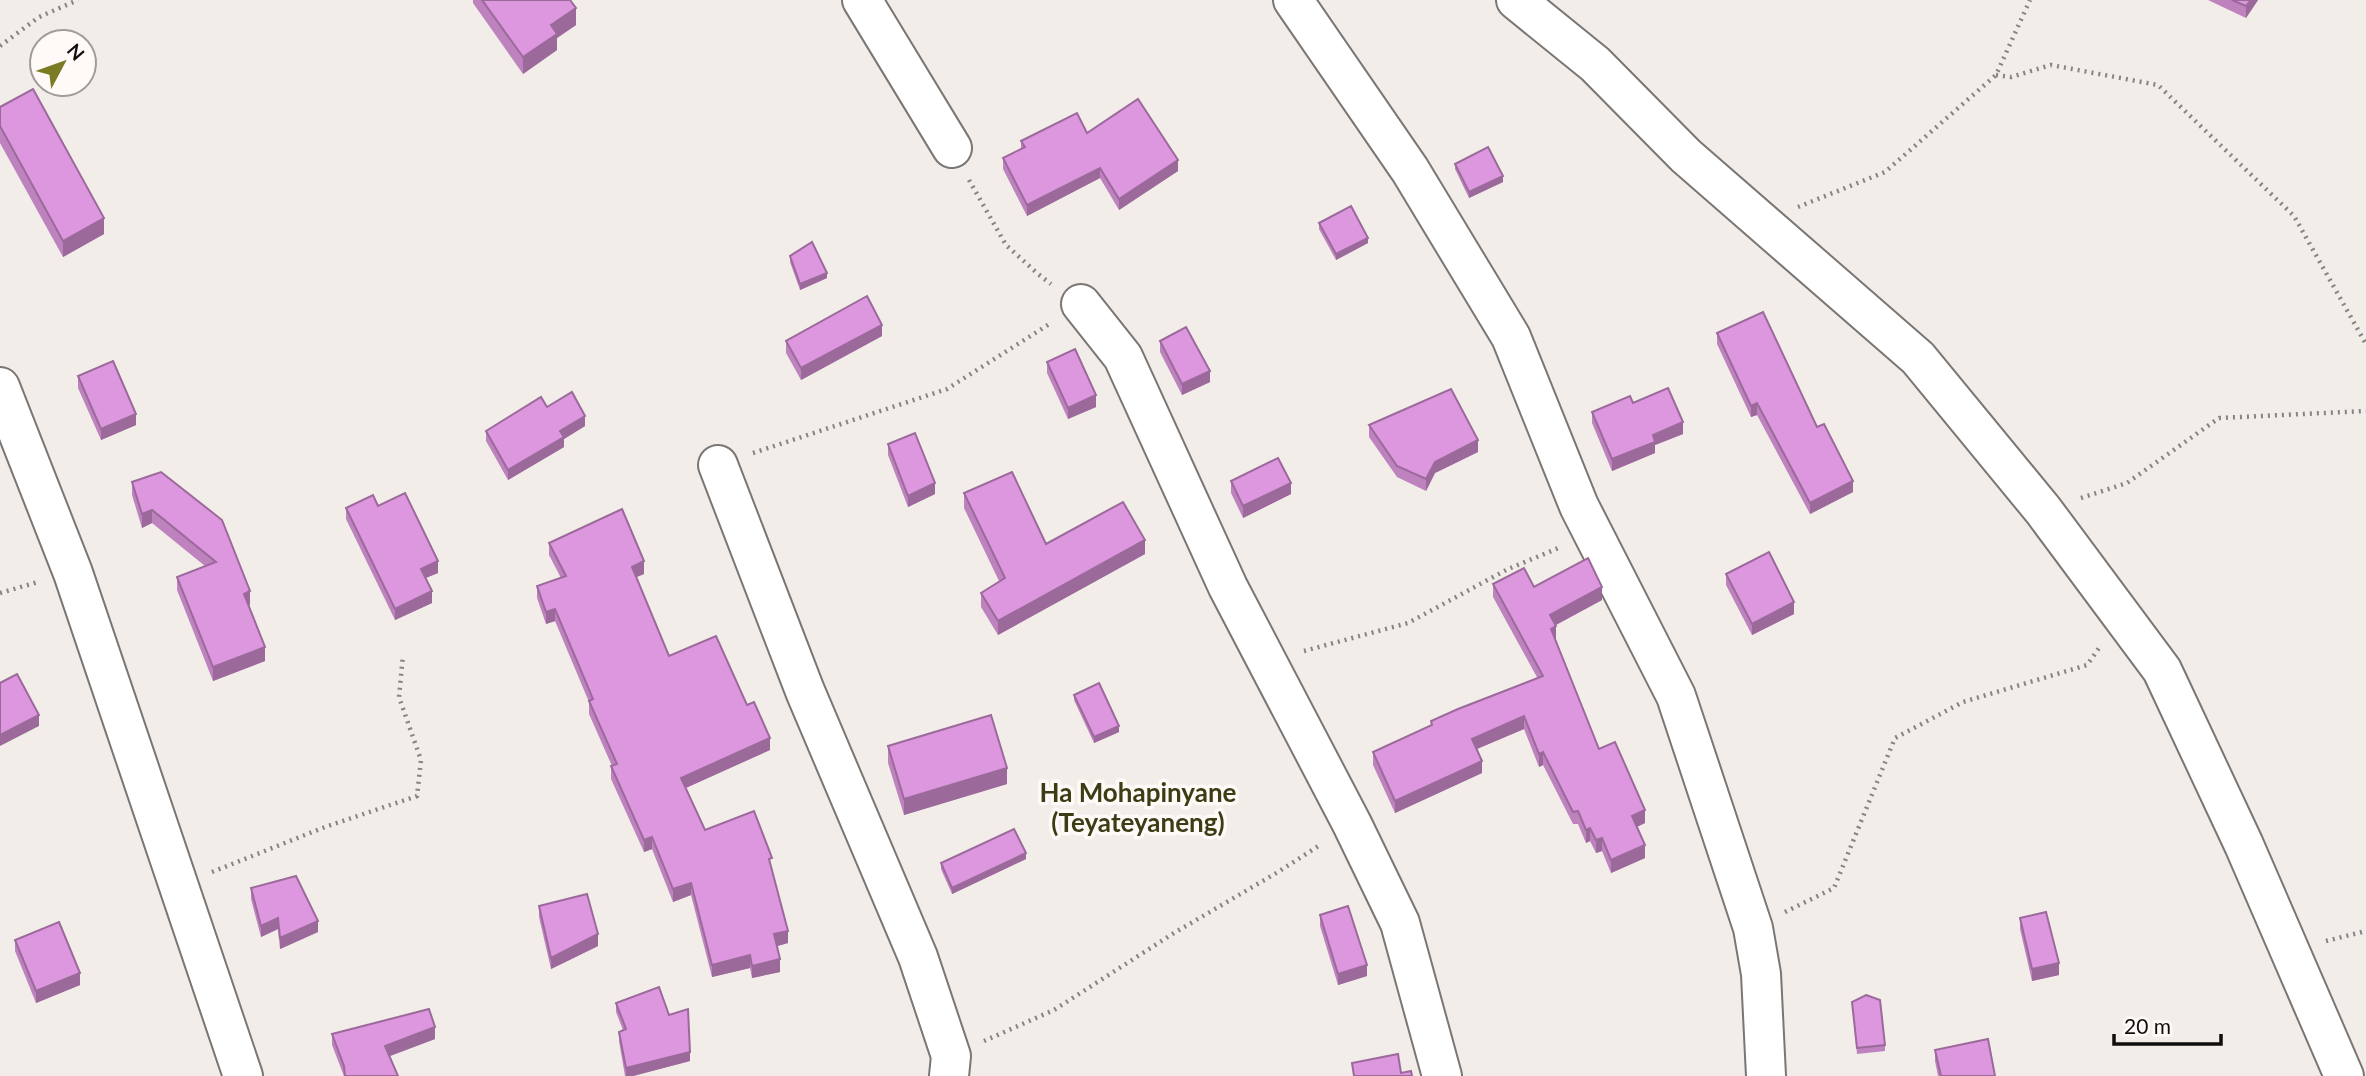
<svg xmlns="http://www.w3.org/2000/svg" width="2366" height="1076" viewBox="0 0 2366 1076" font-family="Lato,sans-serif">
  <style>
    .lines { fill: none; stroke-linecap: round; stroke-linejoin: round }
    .minor-casing { stroke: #7a7673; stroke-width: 42 }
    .major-casing { stroke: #7a7673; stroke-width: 42 }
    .path { stroke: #868380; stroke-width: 4.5; stroke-dasharray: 2 5; stroke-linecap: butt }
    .minor { stroke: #fff; stroke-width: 38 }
    .major { stroke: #fff; stroke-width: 38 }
    .wall { fill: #be82bf }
    .shaded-wall { fill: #9b6a9b }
    .building { fill: #dd97de; stroke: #9b6a9b; stroke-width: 2 }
    .labels { text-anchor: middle; stroke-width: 7; stroke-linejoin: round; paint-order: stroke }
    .district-label { font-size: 26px; font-weight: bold; fill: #3d3d15; stroke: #fffaf8 }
  </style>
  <rect width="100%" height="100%" fill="#f2ede9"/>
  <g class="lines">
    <!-- minor casing -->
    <g class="minor-casing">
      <g id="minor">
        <path d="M862,0L952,148"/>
        <path d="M1293,0L1410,170L1511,337L1579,506L1676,696L1753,928L1761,974L1766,1076"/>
        <path d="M1516,0L1595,64L1686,156L1918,358L2043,510L2162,670L2244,845L2344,1076"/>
        <path d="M1081,304L1123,357L1228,587L1352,824L1400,923L1442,1076"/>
        <path d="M718,465L805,691L918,957L951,1056L949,1076"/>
      </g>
    </g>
    <!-- major casing -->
    <g class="major-casing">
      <path id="major" d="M0,387L73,573L243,1076"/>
    </g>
    <!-- path -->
    <g class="path">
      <path d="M0,46L39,17L78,0"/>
      <path d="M1996,75L2011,77L2051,65L2158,85L2294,216L2366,344"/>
      <path d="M969,180L1006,245L1038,274L1051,284"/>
      <path d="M1798,207L1885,172L1996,75L2030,0"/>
      <path d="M753,453L947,389L1051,323"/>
      <path d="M2081,498L2127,483L2219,418L2366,411"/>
      <path d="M0,593L38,582"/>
      <path d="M1304,651L1408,623L1508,569L1561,547"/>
      <path d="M212,872L325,827L417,796L421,760L399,697L403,655"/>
      <path d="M1785,912L1834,888L1895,738L1963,702L2087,665L2099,648"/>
      <path d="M2326,941L2366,931"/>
      <path d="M984,1041L1054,1010L1174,933L1278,872L1320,845"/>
    </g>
    <!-- minor -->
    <use href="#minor" class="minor"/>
    <!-- major -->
    <use href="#major" class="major"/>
  </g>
  <!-- wall -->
  <g class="wall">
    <path d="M473,0H570L576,25L557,38V50L523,74L473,3Z"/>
    <path d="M2208,0H2258L2246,18Z"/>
    <path d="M0,107L104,234L63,257L0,143Z"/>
    <path d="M1087,133L1178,171L1119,210L1100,178L1027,216L1003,169V158L1021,149V141Z"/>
    <path d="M1455,164L1503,182L1469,198L1455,169Z"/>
    <path d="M1319,223L1368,243L1336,260L1319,229Z"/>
    <path d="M790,256L827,278L800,290L790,262Z"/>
    <path d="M1717,333L1817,427L1853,492L1810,514L1757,415L1751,417L1717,344Z"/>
    <path d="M882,336L801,380L786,353V341Z"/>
    <path d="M1160,341L1210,382L1182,395L1160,352Z"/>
    <path d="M1047,362L1096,407L1068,419L1047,373Z"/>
    <path d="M78,376L136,425L101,440L78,388Z"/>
    <path d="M1633,403L1683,434L1655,445V453L1612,471L1592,423V412Z"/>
    <path d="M547,407L585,426L564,439V447L508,480L486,441V431Z"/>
    <path d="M1369,425L1478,452L1435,473L1426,491L1397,477L1369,437Z"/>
    <path d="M888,444L935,494L908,507L888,455Z"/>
    <path d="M161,472L250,605L248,606L265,661L213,681L177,590V577L205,566L152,523L142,528L132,495V482Z"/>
    <path d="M1231,481L1291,494L1243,518L1231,493Z"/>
    <path d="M964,493L1046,544L1145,554L998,635L981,607V593L999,581L964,508Z"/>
    <path d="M378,506L438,573L425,578L432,603L395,620L346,519V508Z"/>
    <path d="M549,543L644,574L636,577L669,656L747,705L770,750L686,788L705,830L772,870L788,943L777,946L780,972L752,978L750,968L712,977L691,895L673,902L652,849L644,852L611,779V766H612L589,714V702L555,621L546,624L537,598V586L561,578L549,555Z"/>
    <path d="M1726,574L1794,614L1752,635L1726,585Z"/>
    <path d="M1493,584L1534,587L1602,600L1556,625V640L1599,749L1645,823L1637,827L1645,858L1611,873L1602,851L1596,853L1590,841L1586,843L1578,824H1573L1543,765L1539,767L1524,729L1477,749L1482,773L1395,813L1373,765V752L1431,725V721L1538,679L1493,597Z"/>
    <path d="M1074,695L1119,732L1094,743L1074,700Z"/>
    <path d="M888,746L1007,784L904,815L888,763Z"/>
    <path d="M1026,859L952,894L941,869V863Z"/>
    <path d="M251,888L318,932L280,949L278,929L261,937L251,899Z"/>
    <path d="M539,906L598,946L551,969L539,917Z"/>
    <path d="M1320,915L1367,976L1338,985L1320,926Z"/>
    <path d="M2020,918L2059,975L2032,981L2020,929Z"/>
    <path d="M15,940L80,985L36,1003L15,951Z"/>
    <path d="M1852,1002L1885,1045V1051L1857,1054Z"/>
    <path d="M616,1003L669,1015L690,1061L633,1076H625L619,1041V1032L623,1030L616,1012Z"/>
    <path d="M332,1034L435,1039L389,1056L398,1076H344L332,1045Z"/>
    <path d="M1935,1050L1995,1076H1938L1935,1061Z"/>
  </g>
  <!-- shaded-wall -->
  <g class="shaded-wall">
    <path d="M2251,0H2258L2246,18V6Z"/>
    <path d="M576,8V25L557,38V50L523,74V57L551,25Z"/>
    <path d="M1178,160V171L1119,210V199Z"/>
    <path d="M1100,168V178L1027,216V205Z"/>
    <path d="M1503,176V182L1469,198V192Z"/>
    <path d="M104,218V234L63,257V241Z"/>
    <path d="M1368,238V243L1336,260V254Z"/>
    <path d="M827,273V278L800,290V284Z"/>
    <path d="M882,325V336L801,380V368Z"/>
    <path d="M1210,371V382L1182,395V384Z"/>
    <path d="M1096,395V407L1068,419V408Z"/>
    <path d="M1757,403V415L1751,417V406Z"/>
    <path d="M136,414V425L101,440V429Z"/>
    <path d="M585,416V426L564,439V447L508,480V470L560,431Z"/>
    <path d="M1683,422V434L1655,445V453L1612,471V459L1653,435Z"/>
    <path d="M1478,440V452L1435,473L1426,491V479L1435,462Z"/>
    <path d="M1853,481V492L1810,514V503Z"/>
    <path d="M935,483V494L908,507V496Z"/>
    <path d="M1291,483V494L1243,518V506Z"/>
    <path d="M152,510V523L142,528V514Z"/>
    <path d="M1145,540V554L998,635V621Z"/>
    <path d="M438,561V573L421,580V569Z"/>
    <path d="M644,561V574L632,579V567Z"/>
    <path d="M1602,587V600L1550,628V615Z"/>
    <path d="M250,591V605L244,607V594Z"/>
    <path d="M432,591V603L395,620V609Z"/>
    <path d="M1794,602V614L1752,635V624Z"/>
    <path d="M555,609V621L546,624V612Z"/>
    <path d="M1556,626V639L1551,642V629Z"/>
    <path d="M265,647V661L213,681V667Z"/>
    <path d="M39,715V726L0,746V735Z"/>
    <path d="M1524,716V729L1472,751V739Z"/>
    <path d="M1119,726V732L1094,743V737Z"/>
    <path d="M770,738V750L681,790V778Z"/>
    <path d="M1543,752V765L1539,767V754Z"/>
    <path d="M1482,761V773L1395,813V801Z"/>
    <path d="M1007,768V784L904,815V799Z"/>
    <path d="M1645,810V823L1632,829V816Z"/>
    <path d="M1590,828V841L1586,843V830Z"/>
    <path d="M652,837V849L644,852V840Z"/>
    <path d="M1602,838V851L1596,853V840Z"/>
    <path d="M1645,845V858L1611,873V860Z"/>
    <path d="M1026,853V859L952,894V888Z"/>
    <path d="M691,883V895L673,902V889Z"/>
    <path d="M278,918V929L261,937V926Z"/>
    <path d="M318,921V932L280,949V938Z"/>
    <path d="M788,931V943L774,947V934Z"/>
    <path d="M598,934V946L551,969V958Z"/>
    <path d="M750,955V968L712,977V965Z"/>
    <path d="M780,959V972L752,978V966Z"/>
    <path d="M2059,963V975L2032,981V969Z"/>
    <path d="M1367,965V976L1338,985V974Z"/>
    <path d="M80,973V985L36,1003V991Z"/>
    <path d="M435,1027V1039L385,1058V1046Z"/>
    <path d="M690,1052V1061L633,1076H626V1068Z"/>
  </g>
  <!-- building -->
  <g class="building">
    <path d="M482,0H570L576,8L551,25L557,34L523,57Z"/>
    <path d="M2232,0H2251L2246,6Z"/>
    <path d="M33,89L104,218L63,241L0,126V107Z"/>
    <path d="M1138,99L1178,160L1119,199L1100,168L1027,205L1003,158L1025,147L1021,141L1077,113L1087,133Z"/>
    <path d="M1488,147L1503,176L1469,192L1455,164Z"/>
    <path d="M1351,206L1368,238L1336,254L1319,223Z"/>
    <path d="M812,242L827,273L800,284L790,256Z"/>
    <path d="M867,296L882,325L801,368L786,341Z"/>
    <path d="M1763,312L1817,427L1824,424L1853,481L1810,503L1757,403L1751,406L1717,333Z"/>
    <path d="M1186,327L1210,371L1182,384L1160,341Z"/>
    <path d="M1075,349L1096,395L1068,408L1047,362Z"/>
    <path d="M113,361L136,414L101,429L78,376Z"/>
    <path d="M1668,388L1683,422L1653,435L1655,442L1612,459L1592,412L1630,396L1633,403Z"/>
    <path d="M1451,389L1478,440L1435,462L1426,479L1397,466L1369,425Z"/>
    <path d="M572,392L585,416L560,431L564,437L508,470L486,431L541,397L547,407Z"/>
    <path d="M915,433L935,483L908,496L888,444Z"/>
    <path d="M1278,458L1291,483L1243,506L1231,481Z"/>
    <path d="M161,472L222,520L250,591L244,594L265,647L213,667L177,577L216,562L152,510L142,514L132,482Z"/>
    <path d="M1012,472L1046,544L1123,502L1145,540L998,621L981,593L1005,578L964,493Z"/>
    <path d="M405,493L438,561L421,569L432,591L395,609L346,508L373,495L378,506Z"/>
    <path d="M622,509L644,561L632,567L669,656L716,636L747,705L754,702L770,738L681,778L705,830L754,811L772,858L769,859L788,931L774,934L780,959L752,966L750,955L712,965L691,883L673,889L652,837L644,840L611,766L617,764L589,701L593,699L555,609L546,612L537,586L566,576L549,543Z"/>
    <path d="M1769,552L1794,602L1752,624L1726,574Z"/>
    <path d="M1588,558L1602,587L1550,615L1556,626L1551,629L1599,749L1615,742L1645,810L1632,816L1645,845L1611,860L1602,838L1596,840L1590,828L1586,830L1578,811L1573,812L1543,752L1539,754L1524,716L1472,739L1482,761L1395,801L1373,752L1432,725L1431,721L1458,709L1543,676L1493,584L1524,568L1534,587Z"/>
    <path d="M17,674L39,715L0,735V683Z"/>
    <path d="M1099,683L1119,726L1094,737L1074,695Z"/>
    <path d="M991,715L1007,768L904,799L888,746Z"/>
    <path d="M1014,829L1026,853L952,888L941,863Z"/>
    <path d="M296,876L318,921L280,938L278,918L261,926L251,888Z"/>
    <path d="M587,894L598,934L551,958L539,906Z"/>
    <path d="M1348,906L1367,965L1338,974L1320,915Z"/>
    <path d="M2046,912L2059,963L2032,969L2020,918Z"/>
    <path d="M59,922L80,973L36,991L15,940Z"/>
    <path d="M659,987L669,1015L688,1009L690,1052L626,1068L619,1032L626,1029L616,1003Z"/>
    <path d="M1866,995L1880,1000L1885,1045L1857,1048L1852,1002Z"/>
    <path d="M429,1009L435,1027L385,1046L398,1076H345L344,1066L332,1034Z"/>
    <path d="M1988,1039L1995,1076H1941L1935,1050Z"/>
    <path d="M1398,1054L1401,1073L1411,1071L1412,1076H1354L1352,1063Z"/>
  </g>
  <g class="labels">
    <!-- district labels -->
    <g class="district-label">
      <text x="1138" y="802">Ha Mohapinyane<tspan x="1138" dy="30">(Teyateyaneng)</tspan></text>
    </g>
  </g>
  <!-- north arrow -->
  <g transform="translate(63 63) rotate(49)"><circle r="33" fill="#fffaf8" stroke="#9f9c9a" stroke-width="2"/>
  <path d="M0-5L12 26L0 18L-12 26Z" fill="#7b7b23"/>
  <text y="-10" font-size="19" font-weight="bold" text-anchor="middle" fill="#0f0e0c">N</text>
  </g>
  <!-- scale -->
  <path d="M2114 1034v10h107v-10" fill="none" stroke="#0f0e0c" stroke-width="3.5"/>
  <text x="2124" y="1034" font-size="21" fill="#0f0e0c" stroke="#fffaf8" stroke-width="5" paint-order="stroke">20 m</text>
</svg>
